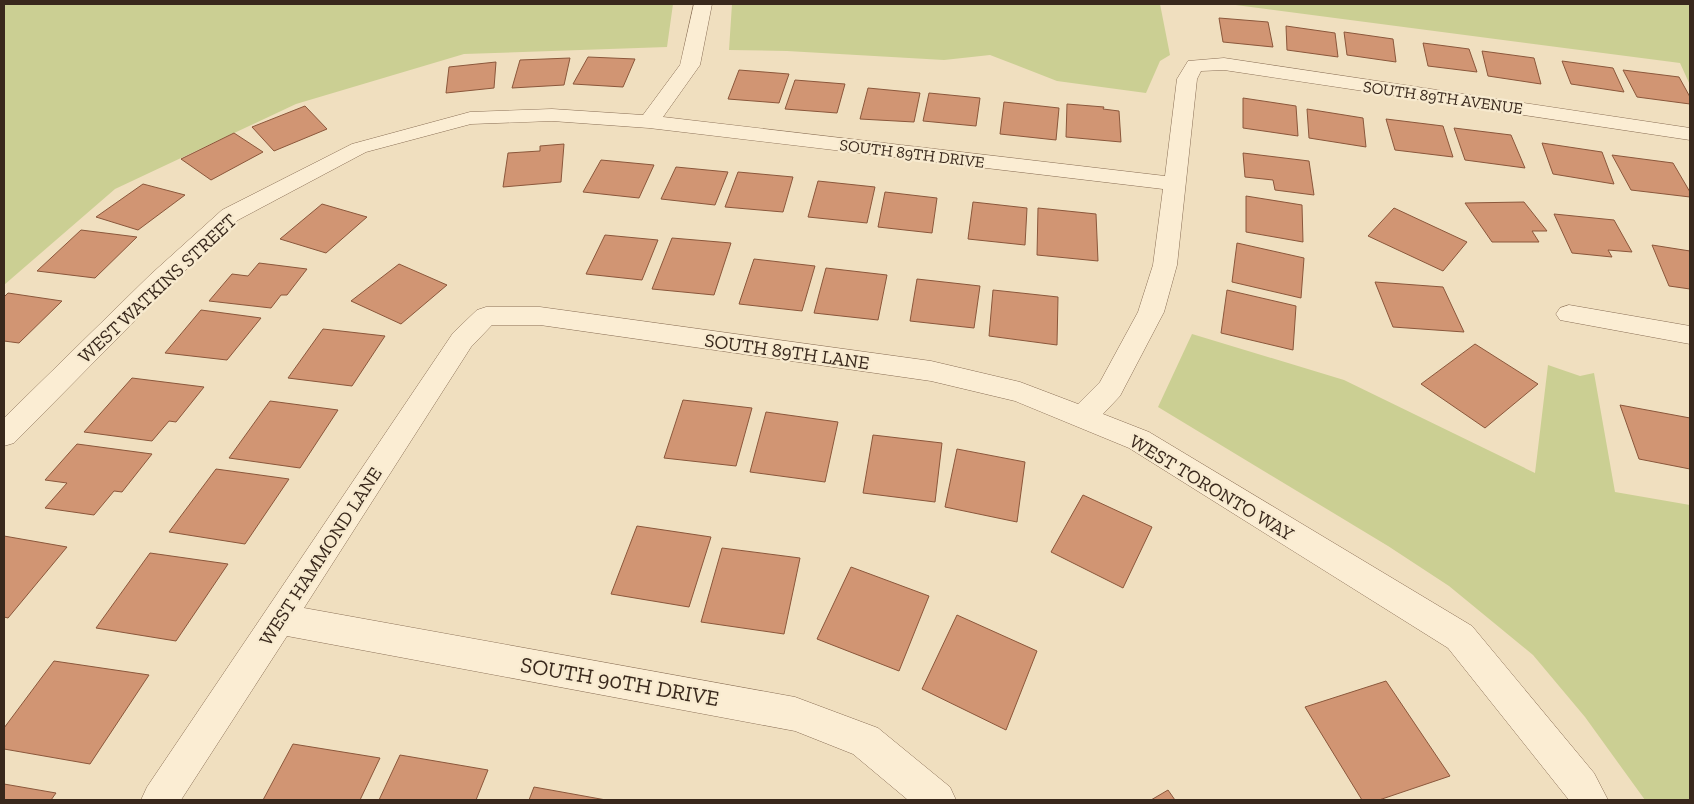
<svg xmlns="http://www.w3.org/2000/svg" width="1694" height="804" viewBox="0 0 1694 804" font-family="'Zilla Slab',serif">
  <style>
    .green { fill: #cbcf93 }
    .building { fill: #d19573; stroke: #8b573b }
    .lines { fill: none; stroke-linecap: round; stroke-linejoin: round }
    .street-casing { stroke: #8a6f56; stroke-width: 1 }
    .street { fill: #fbedd3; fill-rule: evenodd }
    .labels { text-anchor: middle; stroke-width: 4.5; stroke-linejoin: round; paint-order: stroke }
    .far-street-label { font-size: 16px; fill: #39281c; stroke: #f7eacf }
    .street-label { font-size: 19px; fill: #39281c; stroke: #f7eacf }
    .near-street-label { font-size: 22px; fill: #39281c; stroke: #f7eacf }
  </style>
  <rect width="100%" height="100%" fill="#f0dfbf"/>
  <!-- green -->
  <g class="green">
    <path d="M4,4H673L667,47L464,54L296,104L115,189L4,285Z"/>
    <path d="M732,4H1160L1170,55L1160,61L1146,93L1057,81L990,55L944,60L787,51L729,50Z"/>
    <path d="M1228,4H1690V85L1680,63Z"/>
    <path d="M1192,334L1344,380L1535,473L1548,365L1580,376L1594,373L1615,492L1690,505V800H1645L1585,717L1533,655L1449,586L1388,546L1158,407Z"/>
  </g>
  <!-- building -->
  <g class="building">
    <path d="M1219,18L1268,22L1273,47L1223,42Z"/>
    <path d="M1286,26L1335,33L1338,57L1287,50Z"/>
    <path d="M1344,32L1393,39L1396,62L1347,55Z"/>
    <path d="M1423,43L1469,49L1477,72L1428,66Z"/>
    <path d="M1482,51L1534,58L1541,84L1488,76Z"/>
    <path d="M588,57L635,59L623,87L573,84Z"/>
    <path d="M570,58L564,85L512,88L520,60Z"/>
    <path d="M1562,61L1613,68L1624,92L1571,84Z"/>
    <path d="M496,62L494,88L446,93L449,67Z"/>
    <path d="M739,70L789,74L779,103L728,99Z"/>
    <path d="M1623,70L1679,77L1690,97V104L1637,97Z"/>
    <path d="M795,80L845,84L837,113L785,109Z"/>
    <path d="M868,88L920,93L914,122L860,119Z"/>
    <path d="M929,93L980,98L976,126L923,121Z"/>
    <path d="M1243,98L1296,106L1298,136L1243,128Z"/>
    <path d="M1004,102L1059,108L1056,140L1000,134Z"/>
    <path d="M1067,104L1104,107L1103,109L1119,111L1121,142L1066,137Z"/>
    <path d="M305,106L327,129L274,151L252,127Z"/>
    <path d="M1307,109L1363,118L1366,147L1309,138Z"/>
    <path d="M1386,119L1443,126L1453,157L1395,150Z"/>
    <path d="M1454,128L1511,135L1525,168L1465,160Z"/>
    <path d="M234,133L263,152L211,180L181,159Z"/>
    <path d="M1542,143L1602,152L1614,184L1553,174Z"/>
    <path d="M564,144L561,182L503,187L508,153L540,151V146Z"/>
    <path d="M1243,153L1309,161L1314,195L1275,190L1273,180L1245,177Z"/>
    <path d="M1612,155L1673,163L1690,192V197L1631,190Z"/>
    <path d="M601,160L654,165L639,198L583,192Z"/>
    <path d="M676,167L728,172L715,205L661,199Z"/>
    <path d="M738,172L793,177L783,212L725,207Z"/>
    <path d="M818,181L875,187L867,223L808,217Z"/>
    <path d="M143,184L185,195L138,230L96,217Z"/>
    <path d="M885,192L937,198L932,233L878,227Z"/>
    <path d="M1246,196L1302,205L1303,242L1246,232Z"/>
    <path d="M973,202L1027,208L1025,245L968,239Z"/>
    <path d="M1524,202L1547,231H1532L1539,242H1492L1465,203Z"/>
    <path d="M322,204L367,217L326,253L280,239Z"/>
    <path d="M1038,208L1096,214L1098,261L1037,255Z"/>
    <path d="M1394,208L1467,242L1443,271L1368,236Z"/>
    <path d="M1554,214L1614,220L1632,252L1608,250L1612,257L1572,253Z"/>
    <path d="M81,230L137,237L95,278L37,271Z"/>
    <path d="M605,235L658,240L642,280L586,274Z"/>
    <path d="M672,238L731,243L714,295L652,289Z"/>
    <path d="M1237,243L1304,258L1301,298L1232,282Z"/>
    <path d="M1652,245L1690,251V289L1669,286Z"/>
    <path d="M754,259L815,266L802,311L739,304Z"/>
    <path d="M259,263L307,269L287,295H281L271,308L209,301L232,274L248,276Z"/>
    <path d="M399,264L447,285L401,324L351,301Z"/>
    <path d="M826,268L887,275L878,320L814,313Z"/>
    <path d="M917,279L980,286L974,328L910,321Z"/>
    <path d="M1375,282L1443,287L1464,332L1393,327Z"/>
    <path d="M993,290L1058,297L1057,345L989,336Z"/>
    <path d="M1227,290L1296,306L1293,350L1221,333Z"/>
    <path d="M8,293L62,301L19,343L4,341V297Z"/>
    <path d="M201,310L261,318L227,360L165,353Z"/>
    <path d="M323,329L385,336L352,386L288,378Z"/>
    <path d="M1475,344L1538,384L1485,428L1421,384Z"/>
    <path d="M132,378L204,387L176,422L169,421L152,441L84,432Z"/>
    <path d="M683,400L752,408L736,466L664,458Z"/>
    <path d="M270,401L338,410L300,468L229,458Z"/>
    <path d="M1620,405L1690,418V469L1639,459Z"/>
    <path d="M766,412L838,422L825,482L750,472Z"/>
    <path d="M873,435L942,443L935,502L863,493Z"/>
    <path d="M77,444L152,454L122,492L114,491L94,515L45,508L67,483L45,480Z"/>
    <path d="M957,449L1025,462L1017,522L945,507Z"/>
    <path d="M216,469L289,479L245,544L169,532Z"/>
    <path d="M1083,495L1152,527L1123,588L1051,552Z"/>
    <path d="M637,526L711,537L689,607L611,594Z"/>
    <path d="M4,536L67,547L8,618L4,617Z"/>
    <path d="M722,548L800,558L784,634L701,622Z"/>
    <path d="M150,553L228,564L176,641L96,628Z"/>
    <path d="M851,567L929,596L899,671L817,639Z"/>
    <path d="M957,615L1037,651L1006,730L922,689Z"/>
    <path d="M54,661L149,675L90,764L4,749V728Z"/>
    <path d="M1386,681L1450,776L1379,800H1362L1305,707Z"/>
    <path d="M293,744L380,758L360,800H263Z"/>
    <path d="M400,755L488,770L476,800H379Z"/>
    <path d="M4,784L56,793L51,800H4Z"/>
    <path d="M534,787L606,800H529Z"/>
    <path d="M1168,790L1175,800H1151Z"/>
  </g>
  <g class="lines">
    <!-- street casing -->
    <g class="street-casing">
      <g id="street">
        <path d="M694,4H712L700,65L663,117L1165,176L1177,79L1188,61L1224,58L1690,128V140L1224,70L1201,71L1197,79L1177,265L1164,312L1120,396L1103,414L1149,432L1472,626L1594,773L1608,800H1569L1448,648L1129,448L1015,401L931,381L540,325H492L471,347L304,608L795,697L878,728L950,787L956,800H908L853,754L795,731L287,636L181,800H141L147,787L453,333L477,310L486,307H540L931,361L1020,382L1078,404L1100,382L1138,312L1153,265L1163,189L649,128L552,121L471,124L366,152L238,220L168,287L14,443L4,446V418L150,275L222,210L352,144L470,112L552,109L643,115L680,65Z"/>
        <path d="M1569,305L1690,326V344L1560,320L1556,314L1560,308Z"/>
      </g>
    </g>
    <!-- street -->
    <use href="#street" class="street"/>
  </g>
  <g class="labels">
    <!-- far-street labels -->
    <g class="far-street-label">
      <text transform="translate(1443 97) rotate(8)" y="6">SOUTH 89TH AVENUE</text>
      <text transform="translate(912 153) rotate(7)" y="6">SOUTH 89TH DRIVE</text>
    </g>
    <!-- street labels -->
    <g class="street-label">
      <text transform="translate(157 288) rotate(-43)" y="7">WEST WATKINS STREET</text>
      <text transform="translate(787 351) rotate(8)" y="7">SOUTH 89TH LANE</text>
      <text transform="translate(1212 487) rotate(31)" y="7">WEST TORONTO WAY</text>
      <text transform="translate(320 556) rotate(-57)" y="7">WEST HAMMOND LANE</text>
    </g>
    <!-- near-street labels -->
    <g class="near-street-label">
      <text transform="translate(620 681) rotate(10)" y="8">SOUTH 90TH DRIVE</text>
    </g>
  </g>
  <!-- border -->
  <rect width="1694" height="804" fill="none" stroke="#39281c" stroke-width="10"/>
</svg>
